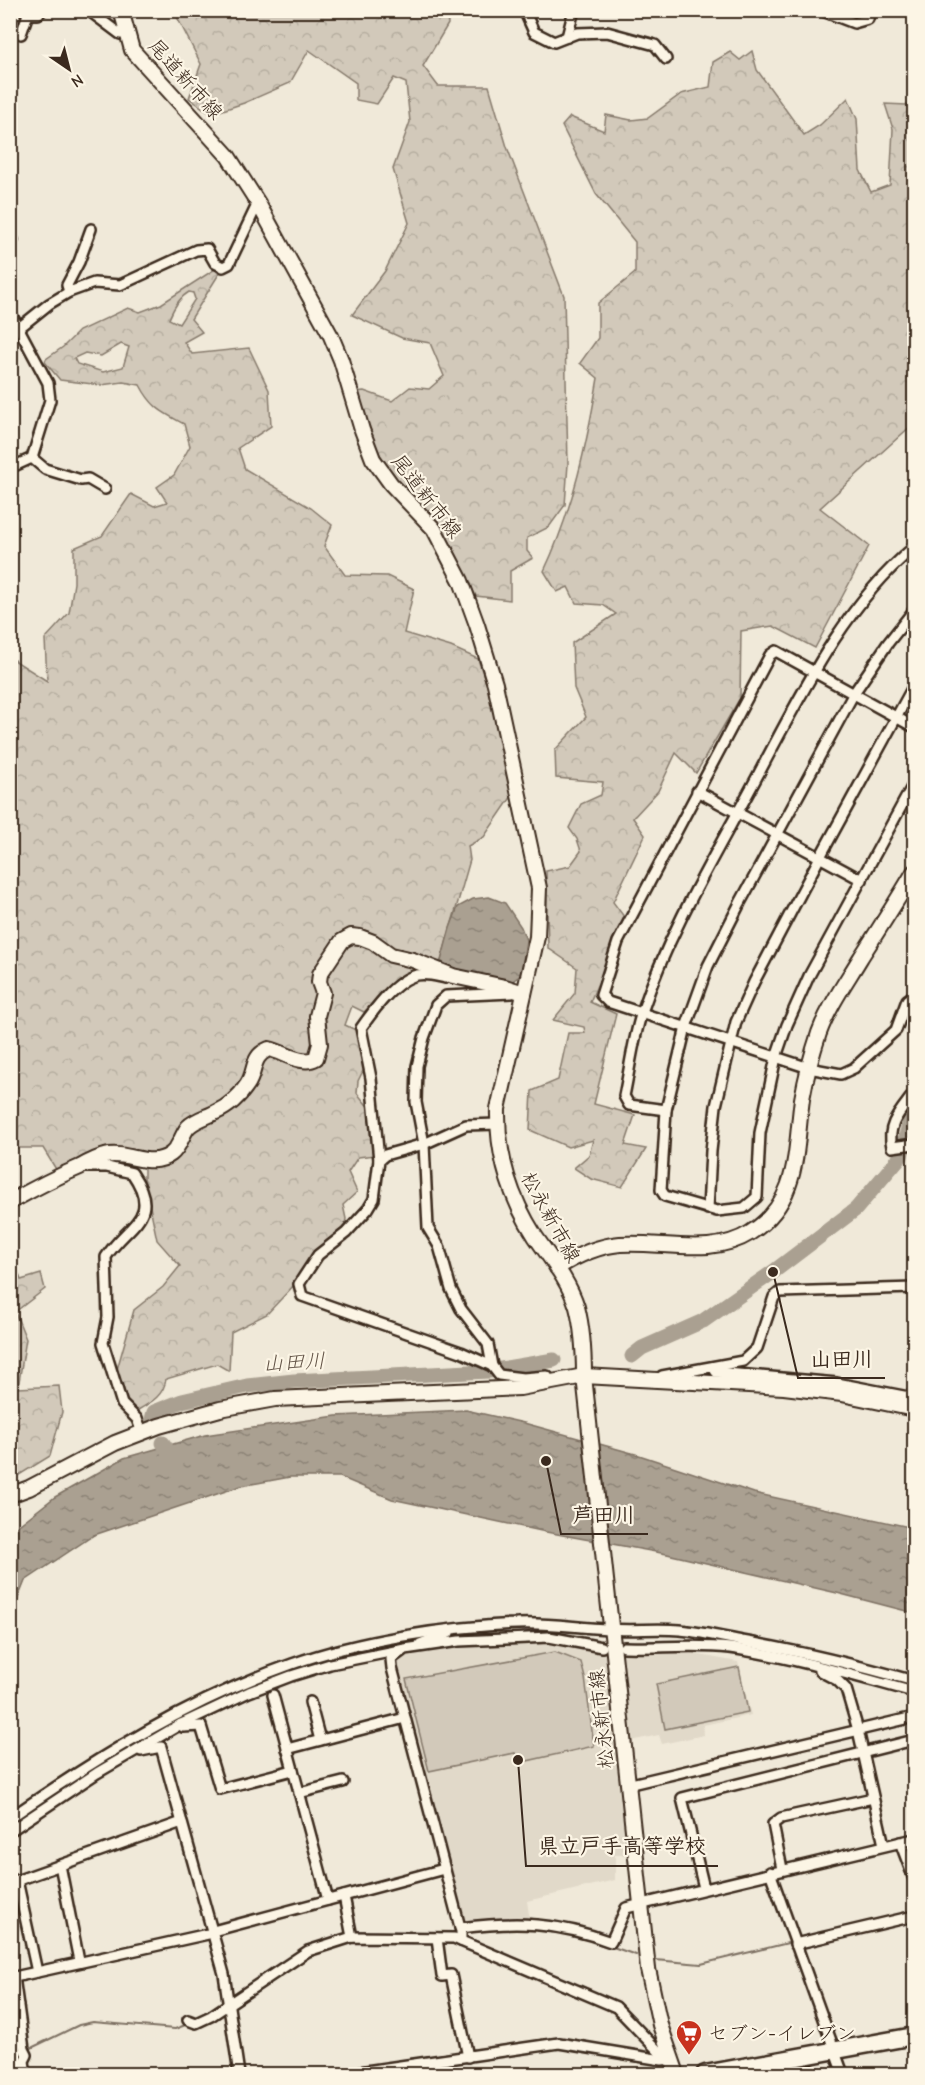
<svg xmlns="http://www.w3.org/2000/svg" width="925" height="2085" viewBox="0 0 925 2085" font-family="'Comic Neue','Klee One',sans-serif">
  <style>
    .built { fill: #e1d9c9 }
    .grass { fill: #d2c9ba; stroke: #867a6c; stroke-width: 1.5 }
    .forest { fill: url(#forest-crowns); stroke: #867a6c; stroke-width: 1.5; fill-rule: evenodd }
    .water { fill: url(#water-ripples); stroke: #7e7163; stroke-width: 1.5 }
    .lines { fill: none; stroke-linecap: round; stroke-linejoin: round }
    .stream { stroke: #7e7163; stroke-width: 2 }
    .river { stroke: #aaa091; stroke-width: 15 }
    .street-casing { stroke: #3b2a1e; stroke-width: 14 }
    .secondary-casing { stroke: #3b2a1e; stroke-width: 18 }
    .highway-casing { stroke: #3b2a1e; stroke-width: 21 }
    .street { stroke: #fcf5e5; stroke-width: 9 }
    .secondary { stroke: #fcf5e5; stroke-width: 14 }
    .highway { stroke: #fcf5e5; stroke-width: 16 }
    .labels { text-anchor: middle; stroke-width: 4.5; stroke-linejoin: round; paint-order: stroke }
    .street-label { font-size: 20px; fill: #3b2a1e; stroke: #fcf5e5 }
    .poi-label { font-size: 20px; fill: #3b2a1e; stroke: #fcf5e5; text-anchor: start }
    .water-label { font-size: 21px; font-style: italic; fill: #625346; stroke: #fcf5e5 }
    .leader { fill: none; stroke: #3b2a1e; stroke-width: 2 }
    .callout-dot { fill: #3b2a1e; stroke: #fcf5e5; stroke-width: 2 }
    .callout-label { font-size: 21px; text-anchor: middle; font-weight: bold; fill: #3b2a1e; stroke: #fcf5e5; stroke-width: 4.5; stroke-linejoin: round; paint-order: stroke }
  </style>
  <defs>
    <pattern id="forest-crowns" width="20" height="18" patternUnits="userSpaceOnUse" patternTransform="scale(1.5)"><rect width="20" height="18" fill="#d2c9ba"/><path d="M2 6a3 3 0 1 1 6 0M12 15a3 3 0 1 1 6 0" fill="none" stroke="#b5ad9f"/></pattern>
    <pattern id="water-ripples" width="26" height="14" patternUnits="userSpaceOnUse" patternTransform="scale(1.5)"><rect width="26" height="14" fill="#aaa091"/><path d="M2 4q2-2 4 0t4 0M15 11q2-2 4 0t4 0" fill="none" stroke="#8c8376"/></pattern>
  </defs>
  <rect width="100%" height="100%" fill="#f0e9d9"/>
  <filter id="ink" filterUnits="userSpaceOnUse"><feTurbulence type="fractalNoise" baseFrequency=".0167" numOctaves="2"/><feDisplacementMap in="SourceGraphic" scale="12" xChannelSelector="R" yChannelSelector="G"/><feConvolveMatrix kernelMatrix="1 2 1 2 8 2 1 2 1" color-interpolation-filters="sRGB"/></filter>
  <g filter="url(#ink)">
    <!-- built -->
    <g class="built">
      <path d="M539,1639L603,1651L605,1655L629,1855H615V1880L527,1901L530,1921L513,1919L462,1926L394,1665L402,1654L455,1646Z"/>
      <path d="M667,1649L738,1662L751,1715L703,1725L704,1735L662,1744L659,1735L630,1741L620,1658L623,1652Z"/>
    </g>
    <!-- grass -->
    <g class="grass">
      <path d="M555,1652L581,1662L585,1678L594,1746L518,1763L515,1753L429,1771L406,1679Z"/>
      <path d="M739,1667L748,1712L665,1729L656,1684Z"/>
    </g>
    <!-- forest -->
    <g class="forest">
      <path d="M174,11H447L448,24L423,66L438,86H489L507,147L564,296L568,464L565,505L549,527L527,538V551L533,558L510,571V600L476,596L447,537L390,471L368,435L356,392L364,391L392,401L410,387L429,389L444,376L430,343L402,338L352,315L385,271L409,223L393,169L410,122L406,83L394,78L377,104L356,100V83L309,50L290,83L244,103L211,114L189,98L201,64Z"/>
      <path d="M752,51L757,70L804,135L820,125L848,98L857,119L860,170L871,192L890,185L893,129L885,104L907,105L914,99V427L912,425L820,508L869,546L815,648L773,626L741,631L740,698L696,773L676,753L658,791L633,818L645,835L613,902L625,918L590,1002L616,1014L594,1104L635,1115L625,1145L646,1149L622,1187L591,1179L574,1168L589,1155L593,1140L568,1147L530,1130L532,1091L558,1080L568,1033H585L584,1027L553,1020L575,993L577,968L548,948L546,871L570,866L581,851L577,839L569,828L581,804L601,795L603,782L556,778L555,750L586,717L574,688L572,643L616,614L603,605L576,603L568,587L557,592L544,571C573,510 587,443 598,378L580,363L598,338V303L635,273V242L596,194L562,126L570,117L604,131L606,115L631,120L648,118L681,94L710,87L713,62L730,52L740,60Z"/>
      <path d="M215,269L219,274L191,319L202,332L184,342L192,354L249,348L269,390L271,426L238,448L245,469L311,508L332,525L324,546L345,575L387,576L414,589L404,633L451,647L478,659L493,704L512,796L484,837L468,846L470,860L441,961L394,984L364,1012L352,1006L345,1025L360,1032L366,1065L358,1081L357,1093L370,1109L375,1155L358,1157L348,1172L357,1192L343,1205L346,1219L343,1233L267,1314L231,1332L229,1371L217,1364L166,1379C164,1395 152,1402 138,1410L128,1406L116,1373L134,1310L163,1287L180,1266L157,1240L144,1178V1165L155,1160L131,1149L94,1153L57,1171L43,1148H12L11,1151V658L47,681L45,639L69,613L74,583V548L102,536L131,494L154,506L167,502L157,487L174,475L190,446L184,424C162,412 152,408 140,385L123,382L101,385L60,380L45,362L46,359L63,347L79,331L128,308L140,312L161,304ZM189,292L193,293L195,299L179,324L169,319C173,309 180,297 189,292ZM121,344L129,347L123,367L103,372L77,364L74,358L85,353L101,356Z"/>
      <path d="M11,1258L13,1259L21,1280L41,1274L45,1289L15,1312L26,1339L18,1388L59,1386L62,1412L50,1456L11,1480Z"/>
    </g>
    <!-- water -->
    <g class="water">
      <path d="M489,897L505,903L521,927L526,940L521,975L511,982L452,969L441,961L450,928L458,907L473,899Z"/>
      <path d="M466,1410L524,1423L639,1455L754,1493L914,1528V1613L837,1593L667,1554L546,1532L392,1499L340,1477H290L241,1486L94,1535L25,1581L11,1616V1531L55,1497L124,1458L205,1435L336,1416Z"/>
    </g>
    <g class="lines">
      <!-- stream -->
      <g class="stream">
        <path d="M463,1932L484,1930"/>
        <path d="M358,1933H406"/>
        <path d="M433,1933H457"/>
        <path d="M610,1946L636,1955"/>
        <path d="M655,1960L701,1964L792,1942"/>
        <path d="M27,2050L79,2025L93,2022L175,2029L188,2024"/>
        <path d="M10,2055L22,2052"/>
      </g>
      <!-- river -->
      <g class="river">
        <path d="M632,1356L642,1348L703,1321L773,1272L856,1209L901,1156L914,1105"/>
        <path d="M152,1419L154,1412L182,1401L247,1386L294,1381L489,1371L554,1360"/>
        <path d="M163,1443L176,1464"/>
      </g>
      <!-- street casing -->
      <g class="street-casing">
        <g id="street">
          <path d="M88,10L120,34L127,33"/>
          <path d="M524,10L534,32L554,42L577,33L607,32L655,45L666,59"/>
          <path d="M820,10L854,23L868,19L870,10"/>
          <path d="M28,14H38L42,10"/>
          <path d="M21,34L28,14L24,10"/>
          <path d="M567,37L574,10"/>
          <path d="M10,238L13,240"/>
          <path d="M69,292L67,285L79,262L91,229"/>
          <path d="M10,312L48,383L50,400L32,458L10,468"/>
          <path d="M19,328L49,304L69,292L94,283L120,285L196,250L207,249L215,263L223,267L229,264L258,203"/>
          <path d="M32,458L45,469L81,480L88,479L105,489"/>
          <path d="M914,610L888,643L854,693L740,903L708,966L686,1027L666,1110L661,1190L665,1196L717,1211L744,1208L757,1197L760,1133L776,1057L787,1025L809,976L914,783"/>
          <path d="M914,727L776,651L770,655L618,942L601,995L608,1002L809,1068L841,1074L854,1068L896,1030L907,1000L914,995"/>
          <path d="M697,791L862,880"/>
          <path d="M512,993L446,996L436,1005L424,1038L417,1066L416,1102L424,1144L428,1228L439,1246L451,1289L461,1309L488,1344L492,1366L499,1375L523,1378L547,1376L552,1383"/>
          <path d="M914,1093C902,1110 886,1124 892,1147L914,1144"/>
          <path d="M666,1110L629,1105L624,1096C630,1068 633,1039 642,1012C670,928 717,852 758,775C802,693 842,608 914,547"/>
          <path d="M379,1160L371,1078L361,1028C373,1011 395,980 417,975C427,973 436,976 445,978"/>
          <path d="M84,1167H107L132,1173C163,1218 127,1224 106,1257L108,1317L103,1343L122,1404L137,1419L142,1433"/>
          <path d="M708,1209L711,1151L716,1106L736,1022L754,982L820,857L914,685"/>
          <path d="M492,1366L461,1352L302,1296L299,1284L318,1255L346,1233L368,1209L374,1199L379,1160L385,1155L424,1144L466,1125L498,1124"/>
          <path d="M713,1367L716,1372L837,1383L914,1398"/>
          <path d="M662,1376L743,1361L757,1348L774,1297L780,1292L914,1288"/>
          <path d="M420,1644L449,1633"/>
          <path d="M624,1647C659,1648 695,1644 730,1648C792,1657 854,1676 914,1692"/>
          <path d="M402,1651L391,1659L392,1668L461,1931V1941L616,2007L667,2060"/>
          <path d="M820,1671L837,1680L846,1689L858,1730L884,1845"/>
          <path d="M273,1695L328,1900"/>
          <path d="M310,1702L320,1740"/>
          <path d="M181,1724L183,1727L201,1726L220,1789L293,1770"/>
          <path d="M287,1749L405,1718"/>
          <path d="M141,1751L161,1747L224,1974L239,2074"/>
          <path d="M627,1785L914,1717"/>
          <path d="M299,1793L343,1782"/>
          <path d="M10,1818C98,1757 190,1700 292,1664C360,1640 445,1627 517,1624C547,1622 578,1628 608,1629C632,1631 656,1628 680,1630C701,1632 722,1637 742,1641C800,1651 857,1665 914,1681"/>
          <path d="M10,1831L97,1773L181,1724L249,1692L291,1676L330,1664L405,1649L459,1641L549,1637L602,1647"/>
          <path d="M900,1842L914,1879"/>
          <path d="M60,1865L79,1961"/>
          <path d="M782,1869L773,1824L781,1818L873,1798"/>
          <path d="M770,1872L843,2074"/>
          <path d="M17,1880L37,1972"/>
          <path d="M10,1883L182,1822"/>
          <path d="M704,1888L682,1798L914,1740"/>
          <path d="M344,1896L352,1937"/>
          <path d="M460,1928C516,1921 558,1922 611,1942L626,1908L914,1839"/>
          <path d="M437,1938L442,1976L451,1975L468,2057"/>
          <path d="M795,1944L914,1916"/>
          <path d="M14,1977L24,2049L27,2055L24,2061L26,2074"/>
          <path d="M10,1978L208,1934L213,1931L444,1869"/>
          <path d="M188,2020L196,2023L211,2016L308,1951L352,1937L454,1938L461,1941"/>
          <path d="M345,2074L559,2043L662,2060L671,2059"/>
        </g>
      </g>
      <!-- secondary casing -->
      <g class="secondary-casing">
        <g id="secondary">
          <path d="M121,10L132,50L228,156L258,203L331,336L341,360L362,430L373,459L391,484L434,529L461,581L477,625L495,684L539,888L537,937L498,1109C497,1156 510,1197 535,1236C550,1258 569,1281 577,1307C583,1330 584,1353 584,1376L648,1969L660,2025L677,2074"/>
          <path d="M10,1202C33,1189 56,1177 80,1167C87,1163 96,1158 105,1156C127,1150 150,1170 171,1154C180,1147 181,1136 188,1127C196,1119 207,1117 216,1112C228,1107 240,1096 247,1085C257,1071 250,1057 269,1049C284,1052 302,1066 316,1058L320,1044L317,1016L323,993L319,982L320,974L342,941L351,936L360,937L373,942L391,955L413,960L453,976L505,987L524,993"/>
          <path d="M557,1268C576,1256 598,1246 620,1244C663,1241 712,1257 750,1233C800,1202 795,1150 802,1099C806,1077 812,1054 819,1033C829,1006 846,982 861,957C879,929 897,901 914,872"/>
          <path d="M10,1495L29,1488L115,1443L159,1426L220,1409L275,1399L520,1388L584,1376L784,1387L842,1394L914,1409"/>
        </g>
      </g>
      <!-- highway casing -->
      <g class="highway-casing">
        <path id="highway" d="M705,2074L914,2036"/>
      </g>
      <!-- street -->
      <use href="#street" class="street"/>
      <!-- secondary -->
      <use href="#secondary" class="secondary"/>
      <!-- highway -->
      <use href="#highway" class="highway"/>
    </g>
  </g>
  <!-- icons -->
  <defs>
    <g id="supermarket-pin" transform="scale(1.35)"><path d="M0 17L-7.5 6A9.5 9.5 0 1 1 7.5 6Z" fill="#c8321e" stroke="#fcf5e5"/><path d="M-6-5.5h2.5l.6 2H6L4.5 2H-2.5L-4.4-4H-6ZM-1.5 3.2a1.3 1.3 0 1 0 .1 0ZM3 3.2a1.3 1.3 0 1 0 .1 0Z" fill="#fff"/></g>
  </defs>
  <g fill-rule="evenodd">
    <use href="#supermarket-pin" x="689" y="2033"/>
  </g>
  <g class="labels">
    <!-- street labels -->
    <g class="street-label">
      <text transform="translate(186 79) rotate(48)" y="7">尾道新市線</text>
      <text transform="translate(427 496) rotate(52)" y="7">尾道新市線</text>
      <text transform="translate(551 1217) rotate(61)" y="7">松永新市線</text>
      <text transform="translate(601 1719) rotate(-96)" y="7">松永新市線</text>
    </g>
    <!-- poi labels -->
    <g class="poi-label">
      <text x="708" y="2040">セブン-イレブン</text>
    </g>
    <!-- water labels -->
    <g class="water-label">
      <text transform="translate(294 1362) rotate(-3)" y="7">山田川</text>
    </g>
  </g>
  <!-- callouts -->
  <path class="leader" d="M773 1272L798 1378H885M546 1461L561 1534H648M518 1760L526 1866H718"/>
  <g class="callout-dot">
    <circle cx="773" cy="1272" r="6"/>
    <circle cx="546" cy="1461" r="6"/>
    <circle cx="518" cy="1760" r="6"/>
  </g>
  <g class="callout-label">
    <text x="842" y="1366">山田川</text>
    <text x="604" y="1522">芦田川</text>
    <text x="622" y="1853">県立戸手高等学校</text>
  </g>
  <!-- margin -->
  <rect width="925" height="2085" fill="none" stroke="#fcf5e5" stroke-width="36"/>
  <rect x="18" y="18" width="889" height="2049" fill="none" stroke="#3b2a1e" stroke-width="2" filter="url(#ink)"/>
  <!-- north arrow -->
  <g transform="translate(69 69) rotate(145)" stroke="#fcf5e5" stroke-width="4.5" paint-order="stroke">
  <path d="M0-4.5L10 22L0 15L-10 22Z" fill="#3b2a1e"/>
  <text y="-9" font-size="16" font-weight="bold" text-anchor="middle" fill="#3b2a1e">N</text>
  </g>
</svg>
